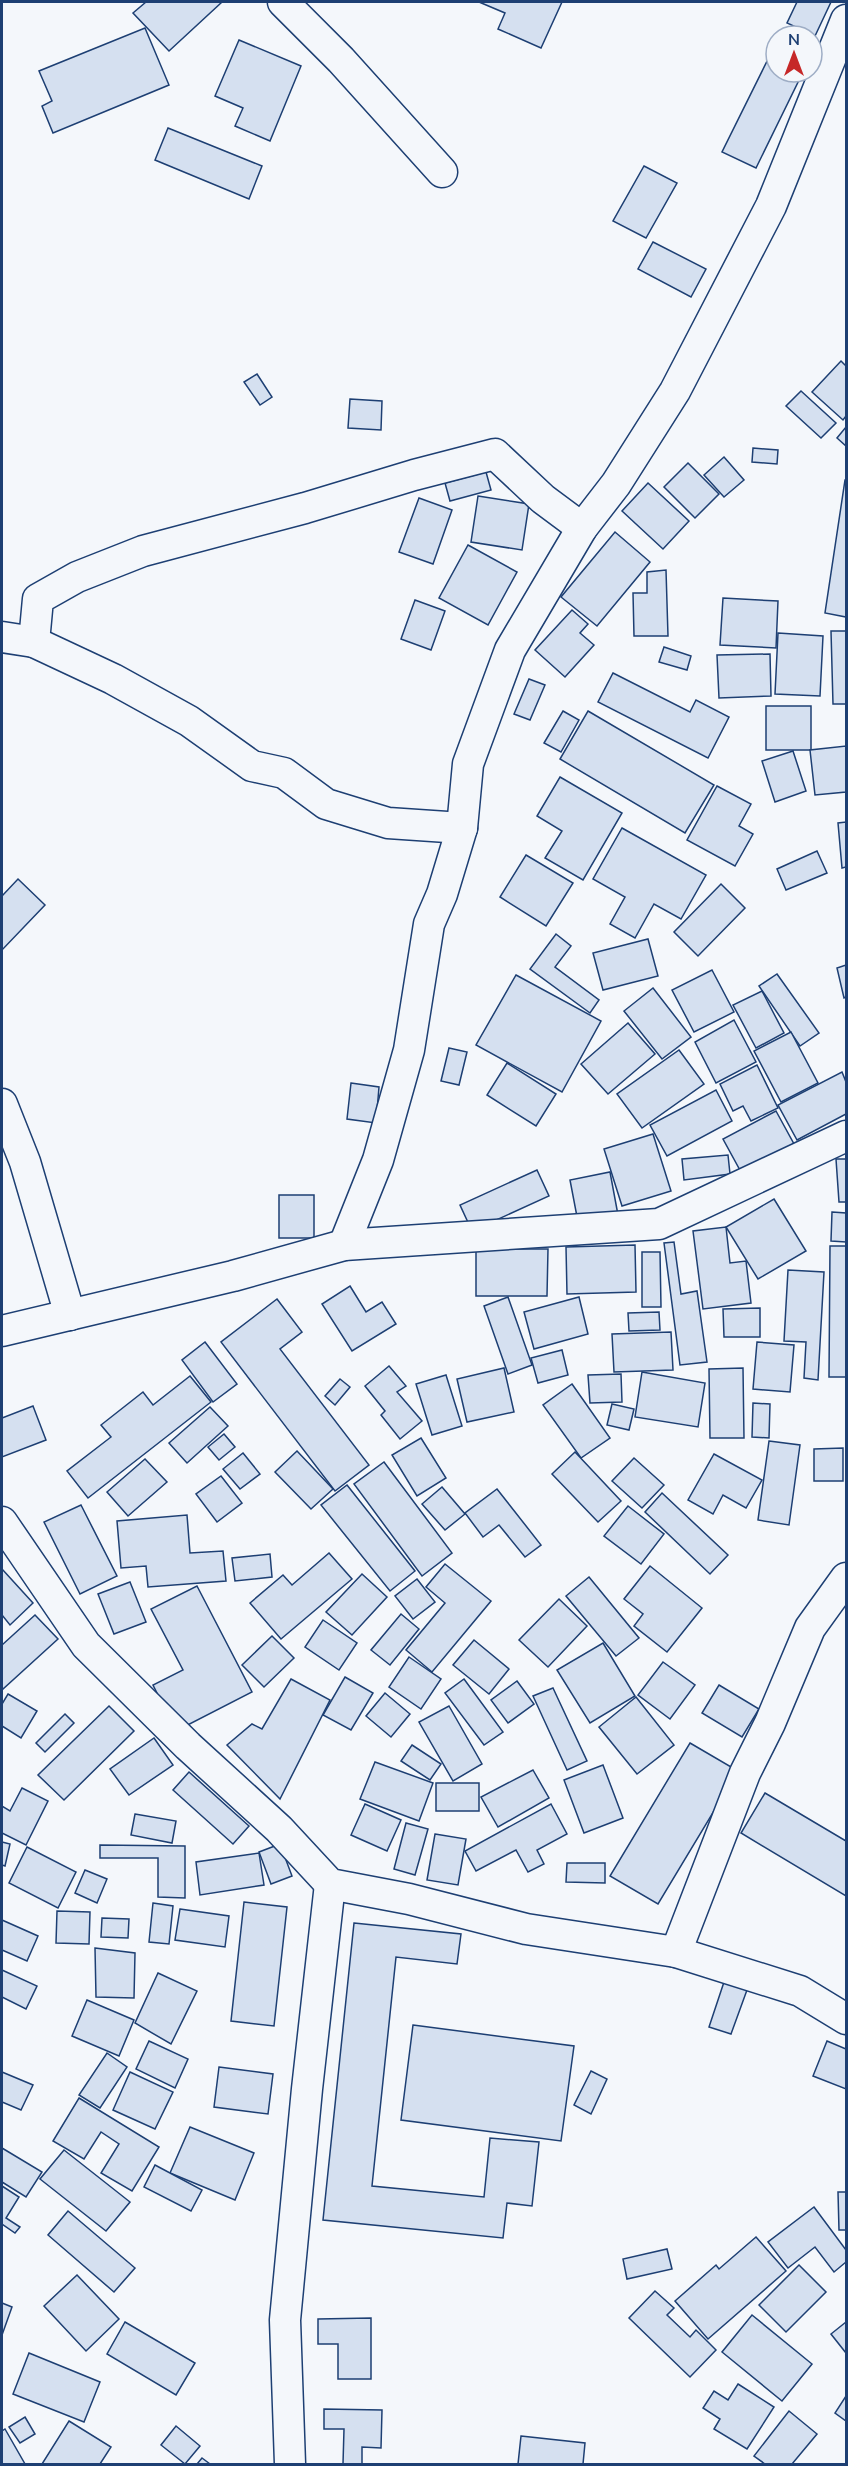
<svg xmlns="http://www.w3.org/2000/svg" width="848" height="2466" viewBox="0 0 848 2466" font-family="'Nunito Sans',sans-serif">
  <style>
    .building { fill: #d5e0f0; stroke: #1d3f73; stroke-width: 1.5 }
    .lines { fill: none; stroke-linecap: round; stroke-linejoin: round }
    .street-casing { stroke: #1d3f73; stroke-width: 33 }
    .street { stroke: #f4f7fb; stroke-width: 30 }
  </style>
  <rect width="100%" height="100%" fill="#f4f7fb"/>
  <!-- building -->
  <g class="building">
    <path d="M146,2H222L169,51L133,13Z"/>
    <path d="M479,2H562L541,48L498,29L505,13Z"/>
    <path d="M797,2H831L815,36L787,23Z"/>
    <path d="M145,28L169,85L53,133L42,106L52,101L39,71Z"/>
    <path d="M239,40L301,66L270,141L235,126L243,108L215,96Z"/>
    <path d="M776,43V72H803L756,168L722,152Z"/>
    <path d="M168,128L262,166L249,199L155,160Z"/>
    <path d="M644,166L677,183L646,238L613,221Z"/>
    <path d="M653,242L706,269L691,297L638,269Z"/>
    <path d="M841,361L846,366V416L843,420L812,392Z"/>
    <path d="M257,374L272,397L260,405L244,382Z"/>
    <path d="M801,391L836,423L821,438L786,406Z"/>
    <path d="M350,399L382,401L381,430L348,428Z"/>
    <path d="M846,427V446L837,438Z"/>
    <path d="M753,448L778,450L777,464L752,462Z"/>
    <path d="M724,457L744,480L724,497L704,475Z"/>
    <path d="M688,463L719,494L695,518L664,487Z"/>
    <path d="M486,472L491,490L450,501L445,483Z"/>
    <path d="M845,480H846V617L825,613Z"/>
    <path d="M648,483L689,521L663,549L622,511Z"/>
    <path d="M478,496L529,504L522,550L471,542Z"/>
    <path d="M419,498L452,510L433,564L399,552Z"/>
    <path d="M615,532L650,562L597,626L561,597Z"/>
    <path d="M468,545L517,572L488,625L439,598Z"/>
    <path d="M666,570L668,636H634L633,593H647V572Z"/>
    <path d="M723,598L778,601L776,648L720,645Z"/>
    <path d="M415,600L445,611L431,650L401,639Z"/>
    <path d="M572,610L588,624L580,633L594,645L565,677L535,650Z"/>
    <path d="M831,631H846V704H833Z"/>
    <path d="M778,633L823,636L820,696L775,694Z"/>
    <path d="M664,647L691,656L687,670L659,662Z"/>
    <path d="M770,654L771,696L719,698L717,655Z"/>
    <path d="M613,673L690,712L696,700L729,717L708,758L598,702Z"/>
    <path d="M529,679L545,685L530,720L514,714Z"/>
    <rect x="766" y="706" width="45" height="44"/>
    <path d="M563,711L579,720L561,752L544,743Z"/>
    <path d="M588,711L714,785L685,833L560,759Z"/>
    <path d="M846,746V792L815,795L810,750Z"/>
    <path d="M793,751L806,791L775,802L762,761Z"/>
    <path d="M560,777L622,813L583,880L545,858L562,831L537,816Z"/>
    <path d="M717,786L751,804L739,826L753,834L735,866L687,840Z"/>
    <path d="M846,822V867L842,868L838,823Z"/>
    <path d="M622,828L706,875L681,919L654,904L635,938L610,924L625,897L593,879Z"/>
    <path d="M817,851L827,873L786,890L777,869Z"/>
    <path d="M526,855L573,883L546,926L500,897Z"/>
    <path d="M18,879L45,905L2,950V896Z"/>
    <path d="M721,884L745,908L698,956L674,932Z"/>
    <path d="M556,934L571,946L555,967L599,1000L590,1013L530,969Z"/>
    <path d="M648,939L658,976L603,990L593,953Z"/>
    <path d="M846,965V997L844,998L837,968Z"/>
    <path d="M712,970L734,1012L694,1032L672,990Z"/>
    <path d="M777,974L819,1033L800,1046L759,986Z"/>
    <path d="M516,975L601,1021L562,1092L476,1045Z"/>
    <path d="M653,988L691,1037L662,1059L624,1011Z"/>
    <path d="M762,991L784,1033L756,1048L733,1005Z"/>
    <path d="M734,1020L756,1062L716,1083L695,1042Z"/>
    <path d="M628,1023L655,1054L608,1094L581,1064Z"/>
    <path d="M791,1032L818,1083L781,1102L754,1051Z"/>
    <path d="M449,1048L467,1052L459,1085L441,1081Z"/>
    <path d="M679,1050L704,1084L642,1128L617,1094Z"/>
    <path d="M507,1063L556,1094L536,1126L487,1095Z"/>
    <path d="M757,1065L778,1108L751,1121L743,1106L733,1111L720,1084Z"/>
    <path d="M842,1072L846,1082V1114L797,1140L778,1105Z"/>
    <path d="M351,1083L379,1087L376,1123L347,1119Z"/>
    <path d="M716,1090L732,1121L667,1156L650,1125Z"/>
    <path d="M776,1111L794,1144L741,1172L723,1139Z"/>
    <path d="M653,1134L671,1191L622,1206L604,1149Z"/>
    <path d="M728,1155L730,1174L684,1180L682,1159Z"/>
    <path d="M836,1159H846V1202H839Z"/>
    <path d="M537,1170L549,1196L472,1231L460,1205Z"/>
    <path d="M610,1172L618,1215L578,1222L570,1180Z"/>
    <rect x="279" y="1195" width="35" height="43"/>
    <path d="M774,1199L806,1251L758,1279L726,1227Z"/>
    <path d="M832,1212L846,1213V1242L831,1241Z"/>
    <path d="M726,1227L730,1263L746,1261L751,1303L703,1309L693,1231Z"/>
    <path d="M674,1242L681,1294L697,1291L707,1362L680,1365L664,1243Z"/>
    <path d="M635,1245L636,1292L567,1294L566,1247Z"/>
    <path d="M830,1246H846V1377H829Z"/>
    <path d="M476,1249H548L547,1296H476Z"/>
    <path d="M642,1252H660L661,1307H642Z"/>
    <path d="M788,1270L824,1272L818,1380L804,1378L806,1342L784,1341Z"/>
    <path d="M350,1286L366,1312L382,1302L396,1324L352,1351L322,1304Z"/>
    <path d="M508,1297L532,1365L508,1374L484,1306Z"/>
    <path d="M579,1297L588,1334L534,1349L524,1312Z"/>
    <path d="M277,1299L302,1332L280,1349L369,1465L335,1491L221,1342Z"/>
    <path d="M760,1308V1337H724L723,1309Z"/>
    <path d="M659,1312L660,1330L629,1331L628,1313Z"/>
    <path d="M671,1332L673,1370L614,1372L612,1334Z"/>
    <path d="M205,1342L237,1384L213,1402L182,1360Z"/>
    <path d="M757,1342L794,1345L790,1392L753,1389Z"/>
    <path d="M562,1350L568,1375L538,1383L531,1358Z"/>
    <path d="M389,1366L406,1386L397,1392L422,1421L400,1439L381,1415L385,1411L365,1386Z"/>
    <path d="M504,1368L514,1412L467,1422L457,1379Z"/>
    <path d="M743,1368L744,1438H710L709,1369Z"/>
    <path d="M642,1372L705,1383L698,1427L635,1417Z"/>
    <path d="M621,1374L622,1402L590,1403L588,1375Z"/>
    <path d="M446,1375L462,1426L432,1435L416,1384Z"/>
    <path d="M190,1376L211,1402L88,1498L67,1471L111,1437L101,1425L143,1392L153,1405Z"/>
    <path d="M340,1379L350,1387L335,1405L325,1396Z"/>
    <path d="M572,1384L610,1438L581,1458L543,1405Z"/>
    <path d="M753,1403L770,1404L769,1438L752,1437Z"/>
    <path d="M612,1404L634,1409L629,1430L607,1425Z"/>
    <path d="M33,1406L46,1440L2,1457V1418Z"/>
    <path d="M210,1407L228,1426L187,1463L169,1443Z"/>
    <path d="M224,1434L235,1447L219,1460L208,1447Z"/>
    <path d="M421,1438L446,1478L417,1496L392,1455Z"/>
    <path d="M769,1441L800,1445L789,1525L758,1520Z"/>
    <path d="M843,1448V1481H814V1449Z"/>
    <path d="M297,1451L333,1489L311,1509L275,1472Z"/>
    <path d="M575,1452L621,1501L598,1522L552,1474Z"/>
    <path d="M243,1453L260,1474L240,1489L223,1469Z"/>
    <path d="M714,1454L762,1480L746,1508L723,1495L713,1514L688,1500Z"/>
    <path d="M634,1458L664,1485L642,1508L612,1481Z"/>
    <path d="M145,1459L167,1482L128,1516L107,1492Z"/>
    <path d="M384,1462L452,1553L422,1576L354,1484Z"/>
    <path d="M221,1476L242,1503L217,1522L196,1494Z"/>
    <path d="M347,1485L415,1571L390,1591L321,1505Z"/>
    <path d="M442,1487L465,1514L445,1530L422,1504Z"/>
    <path d="M497,1489L541,1545L525,1557L499,1525L483,1537L465,1513Z"/>
    <path d="M662,1493L728,1555L710,1574L645,1512Z"/>
    <path d="M81,1505L117,1576L80,1594L44,1522Z"/>
    <path d="M628,1506L664,1534L641,1564L604,1536Z"/>
    <path d="M187,1515L190,1553L223,1551L226,1581L148,1587L146,1566L121,1568L117,1521Z"/>
    <path d="M329,1553L352,1579L281,1639L250,1603L283,1575L292,1585Z"/>
    <path d="M270,1554L272,1577L235,1581L232,1558Z"/>
    <path d="M445,1564L491,1601L432,1672L406,1650L445,1603L426,1587Z"/>
    <path d="M650,1566L702,1608L667,1652L634,1626L643,1614L624,1599Z"/>
    <path d="M2,1569L33,1603L10,1625L2,1615Z"/>
    <path d="M362,1574L387,1597L352,1635L326,1612Z"/>
    <path d="M589,1577L639,1638L616,1656L566,1596Z"/>
    <path d="M417,1579L435,1602L413,1619L395,1596Z"/>
    <path d="M130,1582L146,1622L114,1634L98,1594Z"/>
    <path d="M197,1586L252,1692L176,1731L153,1685L183,1670L151,1609Z"/>
    <path d="M559,1599L587,1626L548,1667L519,1640Z"/>
    <path d="M401,1614L419,1629L390,1665L371,1650Z"/>
    <path d="M35,1615L58,1639L3,1689L2,1687V1645Z"/>
    <path d="M323,1620L357,1643L339,1670L305,1647Z"/>
    <path d="M272,1636L294,1658L264,1687L242,1665Z"/>
    <path d="M474,1640L509,1669L489,1694L453,1665Z"/>
    <path d="M603,1643L635,1696L590,1723L557,1670Z"/>
    <path d="M409,1657L441,1679L421,1709L389,1687Z"/>
    <path d="M663,1662L695,1685L670,1719L638,1695Z"/>
    <path d="M345,1677L373,1693L351,1730L323,1715Z"/>
    <path d="M291,1679L330,1700L280,1799L227,1745L252,1724L262,1729Z"/>
    <path d="M464,1679L503,1732L484,1745L445,1693Z"/>
    <path d="M517,1681L534,1704L508,1723L491,1700Z"/>
    <path d="M719,1685L759,1709L742,1737L702,1713Z"/>
    <path d="M553,1688L587,1761L567,1770L533,1696Z"/>
    <path d="M385,1693L410,1714L391,1737L366,1716Z"/>
    <path d="M8,1694L37,1711L21,1738L2,1726V1704Z"/>
    <path d="M636,1697L674,1745L637,1774L599,1727Z"/>
    <path d="M109,1706L134,1731L64,1800L38,1775Z"/>
    <path d="M449,1706L482,1764L453,1781L419,1722Z"/>
    <path d="M65,1714L74,1723L45,1752L36,1743Z"/>
    <path d="M154,1738L173,1765L129,1795L110,1769Z"/>
    <path d="M690,1743L738,1771L658,1904L610,1876Z"/>
    <path d="M412,1745L441,1764L430,1780L401,1761Z"/>
    <path d="M375,1762L433,1783L419,1821L360,1799Z"/>
    <path d="M603,1765L623,1818L584,1833L564,1780Z"/>
    <path d="M533,1770L549,1798L498,1827L481,1797Z"/>
    <path d="M189,1772L249,1826L233,1844L173,1790Z"/>
    <rect x="436" y="1783" width="43" height="28"/>
    <path d="M22,1788L48,1801L26,1845L2,1833V1806L10,1811Z"/>
    <path d="M765,1793L846,1841V1896L741,1833Z"/>
    <path d="M365,1804L401,1820L387,1851L351,1835Z"/>
    <path d="M551,1804L567,1834L537,1850L544,1864L528,1872L516,1850L476,1871L465,1851Z"/>
    <path d="M135,1814L176,1821L172,1843L131,1835Z"/>
    <path d="M406,1823L428,1829L415,1875L394,1869Z"/>
    <path d="M435,1834L466,1839L458,1885L427,1880Z"/>
    <path d="M2,1842L10,1844L5,1866L2,1865Z"/>
    <path d="M280,1844L292,1876L271,1884L259,1852Z"/>
    <path d="M100,1845L185,1846V1898L158,1897V1858H100Z"/>
    <path d="M27,1847L76,1872L58,1908L9,1883Z"/>
    <path d="M259,1853L264,1885L200,1895L196,1862Z"/>
    <path d="M567,1863H605V1883L566,1882Z"/>
    <path d="M85,1870L107,1879L97,1903L75,1893Z"/>
    <path d="M244,1902L287,1907L274,2026L231,2021Z"/>
    <path d="M153,1903L173,1906L169,1944L149,1942Z"/>
    <path d="M180,1909L229,1916L225,1947L175,1940Z"/>
    <path d="M57,1911L90,1912L89,1944L56,1943Z"/>
    <path d="M102,1918L129,1919L128,1938L101,1937Z"/>
    <path d="M2,1920L38,1936L27,1961L2,1950Z"/>
    <path d="M354,1923L461,1934L457,1964L396,1957L372,2186L484,2197L490,2138L539,2142L532,2206L507,2203L503,2238L323,2220Z"/>
    <path d="M95,1948L135,1953L134,1998L96,1997Z"/>
    <path d="M2,1970L37,1986L26,2009L2,1997Z"/>
    <path d="M158,1973L197,1991L171,2044L135,2023Z"/>
    <path d="M724,1982L747,1990L731,2034L709,2027Z"/>
    <path d="M87,2000L134,2020L119,2056L72,2036Z"/>
    <path d="M413,2025L574,2046L561,2141L401,2120Z"/>
    <path d="M149,2041L188,2059L175,2088L136,2069Z"/>
    <path d="M827,2041L846,2049V2089L813,2076Z"/>
    <path d="M107,2053L127,2067L100,2108L79,2095Z"/>
    <path d="M219,2067L273,2074L268,2114L214,2107Z"/>
    <path d="M591,2071L607,2079L591,2114L574,2105Z"/>
    <path d="M2,2072L33,2085L21,2110L2,2102Z"/>
    <path d="M130,2072L173,2092L155,2129L113,2110Z"/>
    <path d="M79,2098L159,2147L132,2191L101,2173L119,2144L101,2132L84,2159L53,2141Z"/>
    <path d="M190,2127L254,2153L235,2200L170,2173Z"/>
    <path d="M2,2148L42,2172L26,2197L2,2182Z"/>
    <path d="M64,2150L130,2202L106,2231L40,2179Z"/>
    <path d="M155,2165L202,2190L191,2211L144,2187Z"/>
    <path d="M2,2186L19,2197L6,2218L20,2227L15,2233L2,2224Z"/>
    <path d="M838,2192H846V2230H839Z"/>
    <path d="M814,2207L846,2250V2262L834,2272L815,2247L788,2268L768,2242Z"/>
    <path d="M68,2211L135,2268L114,2292L48,2235Z"/>
    <path d="M756,2237L786,2271L708,2339L675,2301L716,2265L719,2269Z"/>
    <path d="M667,2249L672,2269L627,2279L623,2259Z"/>
    <path d="M799,2265L826,2292L786,2332L759,2305Z"/>
    <path d="M77,2275L119,2319L86,2351L44,2306Z"/>
    <path d="M655,2291L674,2308L667,2315L690,2337L696,2330L716,2350L690,2377L629,2318Z"/>
    <path d="M2,2303L12,2307L2,2335Z"/>
    <path d="M752,2315L812,2364L782,2401L722,2352Z"/>
    <path d="M371,2318V2379H338V2344H318V2319Z"/>
    <path d="M125,2322L195,2363L176,2395L107,2354Z"/>
    <path d="M846,2322V2353L831,2334Z"/>
    <path d="M29,2353L100,2382L84,2422L13,2394Z"/>
    <path d="M738,2384L774,2407L747,2449L714,2429L720,2419L703,2408L714,2391L728,2400Z"/>
    <path d="M846,2396V2421L835,2413Z"/>
    <path d="M324,2409L382,2410L381,2448L362,2447V2464H343L344,2429H324Z"/>
    <path d="M789,2411L817,2434L792,2464H765L754,2456Z"/>
    <path d="M25,2417L35,2434L20,2443L9,2427Z"/>
    <path d="M69,2421L111,2447L100,2464H42Z"/>
    <path d="M176,2426L200,2446L185,2464L161,2445Z"/>
    <path d="M5,2429L25,2464H2V2431Z"/>
    <path d="M521,2436L585,2443L583,2464H518Z"/>
    <path d="M202,2458L210,2464H197Z"/>
  </g>
  <g class="lines">
    <!-- street casing -->
    <g class="street-casing">
      <g id="street">
        <path d="M283,2L341,60L442,172"/>
        <path d="M2,637L34,642"/>
        <path d="M462,828L388,823L326,804L284,773L252,766L189,721L113,679L34,642L38,599L77,577L143,551L305,508L414,475L495,454L543,499L582,528"/>
        <path d="M2,1104L25,1162L70,1315"/>
        <path d="M344,1245L378,1160L409,1050L429,924L442,894L462,828L468,764L510,650L582,528L616,484L675,391L771,206L846,20"/>
        <path d="M2,1331L233,1276L344,1245L659,1224L846,1136"/>
        <path d="M2,1522L86,1645L188,1746L279,1829L330,1884L409,1899L526,1929L676,1952L800,1991L846,2019"/>
        <path d="M676,1952L745,1773L770,1723L810,1628L846,1578"/>
        <path d="M290,2464L285,2320L307,2089L330,1884"/>
      </g>
    </g>
    <!-- street -->
    <use href="#street" class="street"/>
  </g>
  <!-- border -->
  <rect width="848" height="2466" fill="none" stroke="#1d3f73" stroke-width="6"/>
  <!-- north arrow -->
  <g transform="translate(794 54)"><circle r="28" fill="#f4f7fb" stroke="#9eadc5" stroke-width="1.5"/>
  <path d="M0-4.5L10 22L0 15L-10 22Z" fill="#c62828"/>
  <text y="-9" font-size="16" font-weight="bold" text-anchor="middle" fill="#1d3f73">N</text>
  </g>
</svg>
